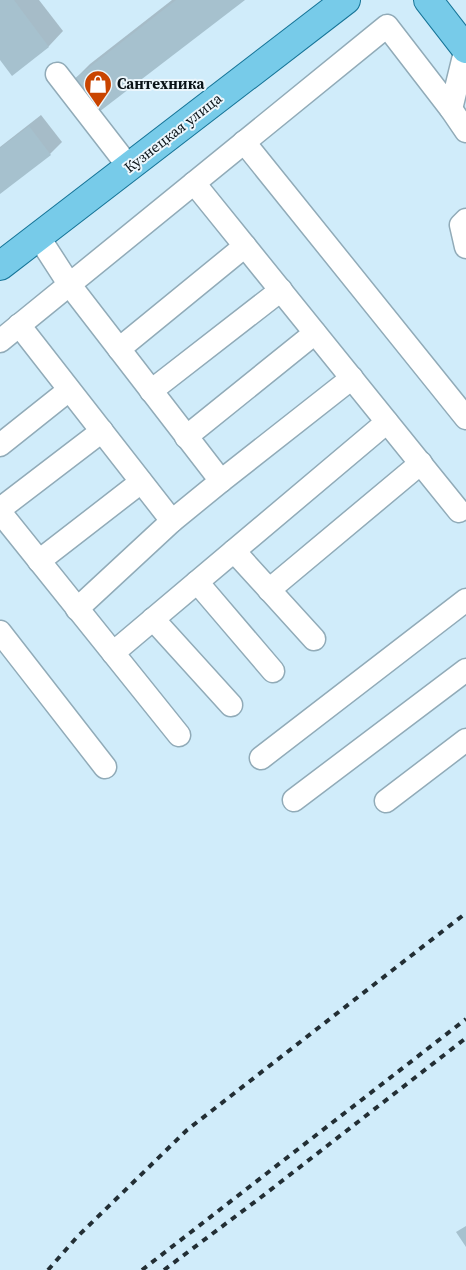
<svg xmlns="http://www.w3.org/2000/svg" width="466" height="1270" viewBox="0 0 466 1270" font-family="'Source Serif 4',serif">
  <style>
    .shadow { fill: #0003 }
    .building { fill: #a6c1ce }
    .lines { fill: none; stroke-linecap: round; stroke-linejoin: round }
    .minor-casing { stroke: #91abb8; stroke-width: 25 }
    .major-casing { stroke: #167497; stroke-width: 30 }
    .minor { stroke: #fff; stroke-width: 22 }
    .major { stroke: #77cbe9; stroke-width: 28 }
    .rail { stroke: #222e34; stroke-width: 4; stroke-dasharray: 6 6; stroke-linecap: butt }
    .labels { text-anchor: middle; stroke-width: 4; stroke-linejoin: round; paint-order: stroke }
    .poi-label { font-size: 15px; font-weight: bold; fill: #0a1318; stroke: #ebf6fc; text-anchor: start }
    .street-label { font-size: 15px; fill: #0a1318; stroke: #ebf6fc }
  </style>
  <rect width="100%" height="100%" fill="#d0ecfa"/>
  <!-- shadow -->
  <g class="shadow">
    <path d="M0,0H39L63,31L49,46L12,74L0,58Z"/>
    <path d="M172,0H243L71,83L90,64Z"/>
    <path d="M41,115L62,142L50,154L0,193V147Z"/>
  </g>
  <!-- building -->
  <g class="building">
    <path d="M0,0H14L49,47L12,76L0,60Z"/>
    <path d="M176,0H245L95,115L69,83Z"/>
    <path d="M29,126L51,155L0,194V148Z"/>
    <path d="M466,1226V1247L456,1232Z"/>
  </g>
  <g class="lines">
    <!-- minor casing -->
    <g class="minor-casing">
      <g id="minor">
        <path d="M57,74L129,167"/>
        <path d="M451,109L466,131"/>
        <path d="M244,142L466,418"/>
        <path d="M194,183L459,511"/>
        <path d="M466,220L461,225L466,247"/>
        <path d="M38,236L69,284L221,481"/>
        <path d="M19,325L172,521"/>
        <path d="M0,341L387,26L451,109L466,48"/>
        <path d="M119,349L245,246"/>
        <path d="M151,391L281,290"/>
        <path d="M186,437L315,333"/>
        <path d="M0,445L69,390"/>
        <path d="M0,509L102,431"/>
        <path d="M0,512L179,735"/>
        <path d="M234,551L314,639"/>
        <path d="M39,561L141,482"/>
        <path d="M197,582L273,671"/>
        <path d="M269,590L421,463"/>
        <path d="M77,609L172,521L221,481L352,378"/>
        <path d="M153,619L231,705"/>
        <path d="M0,632L105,767"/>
        <path d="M113,653L387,422"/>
        <path d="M261,758L466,600"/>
        <path d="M294,800L466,670"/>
        <path d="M386,801L466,740"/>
      </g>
    </g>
    <!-- major casing -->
    <g class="major-casing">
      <g id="major">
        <path d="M428,0L466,49"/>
        <path d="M0,266L346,0"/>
      </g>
    </g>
    <!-- minor -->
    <use href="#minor" class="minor"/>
    <!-- major -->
    <use href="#major" class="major"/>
    <!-- rail -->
    <g class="rail">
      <path d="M48,1270L77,1237L187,1130L466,913"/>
      <path d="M142,1270L466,1019"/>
      <path d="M164,1270L260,1198L466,1038"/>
    </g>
  </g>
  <!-- icons -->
  <defs>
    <g id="shop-pin" transform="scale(1.4375)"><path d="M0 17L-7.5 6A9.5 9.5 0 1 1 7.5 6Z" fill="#c94400" stroke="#ebf6fc"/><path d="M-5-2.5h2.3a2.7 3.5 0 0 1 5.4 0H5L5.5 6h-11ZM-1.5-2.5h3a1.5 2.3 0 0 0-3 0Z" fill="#fff"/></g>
  </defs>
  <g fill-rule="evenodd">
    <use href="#shop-pin" x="98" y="84"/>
  </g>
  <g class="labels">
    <!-- poi labels -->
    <g class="poi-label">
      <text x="117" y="89">Сантехника</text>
    </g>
    <!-- street labels -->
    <g class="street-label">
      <text transform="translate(173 133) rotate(-38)" y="5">Кузнецкая улица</text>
    </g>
  </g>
</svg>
